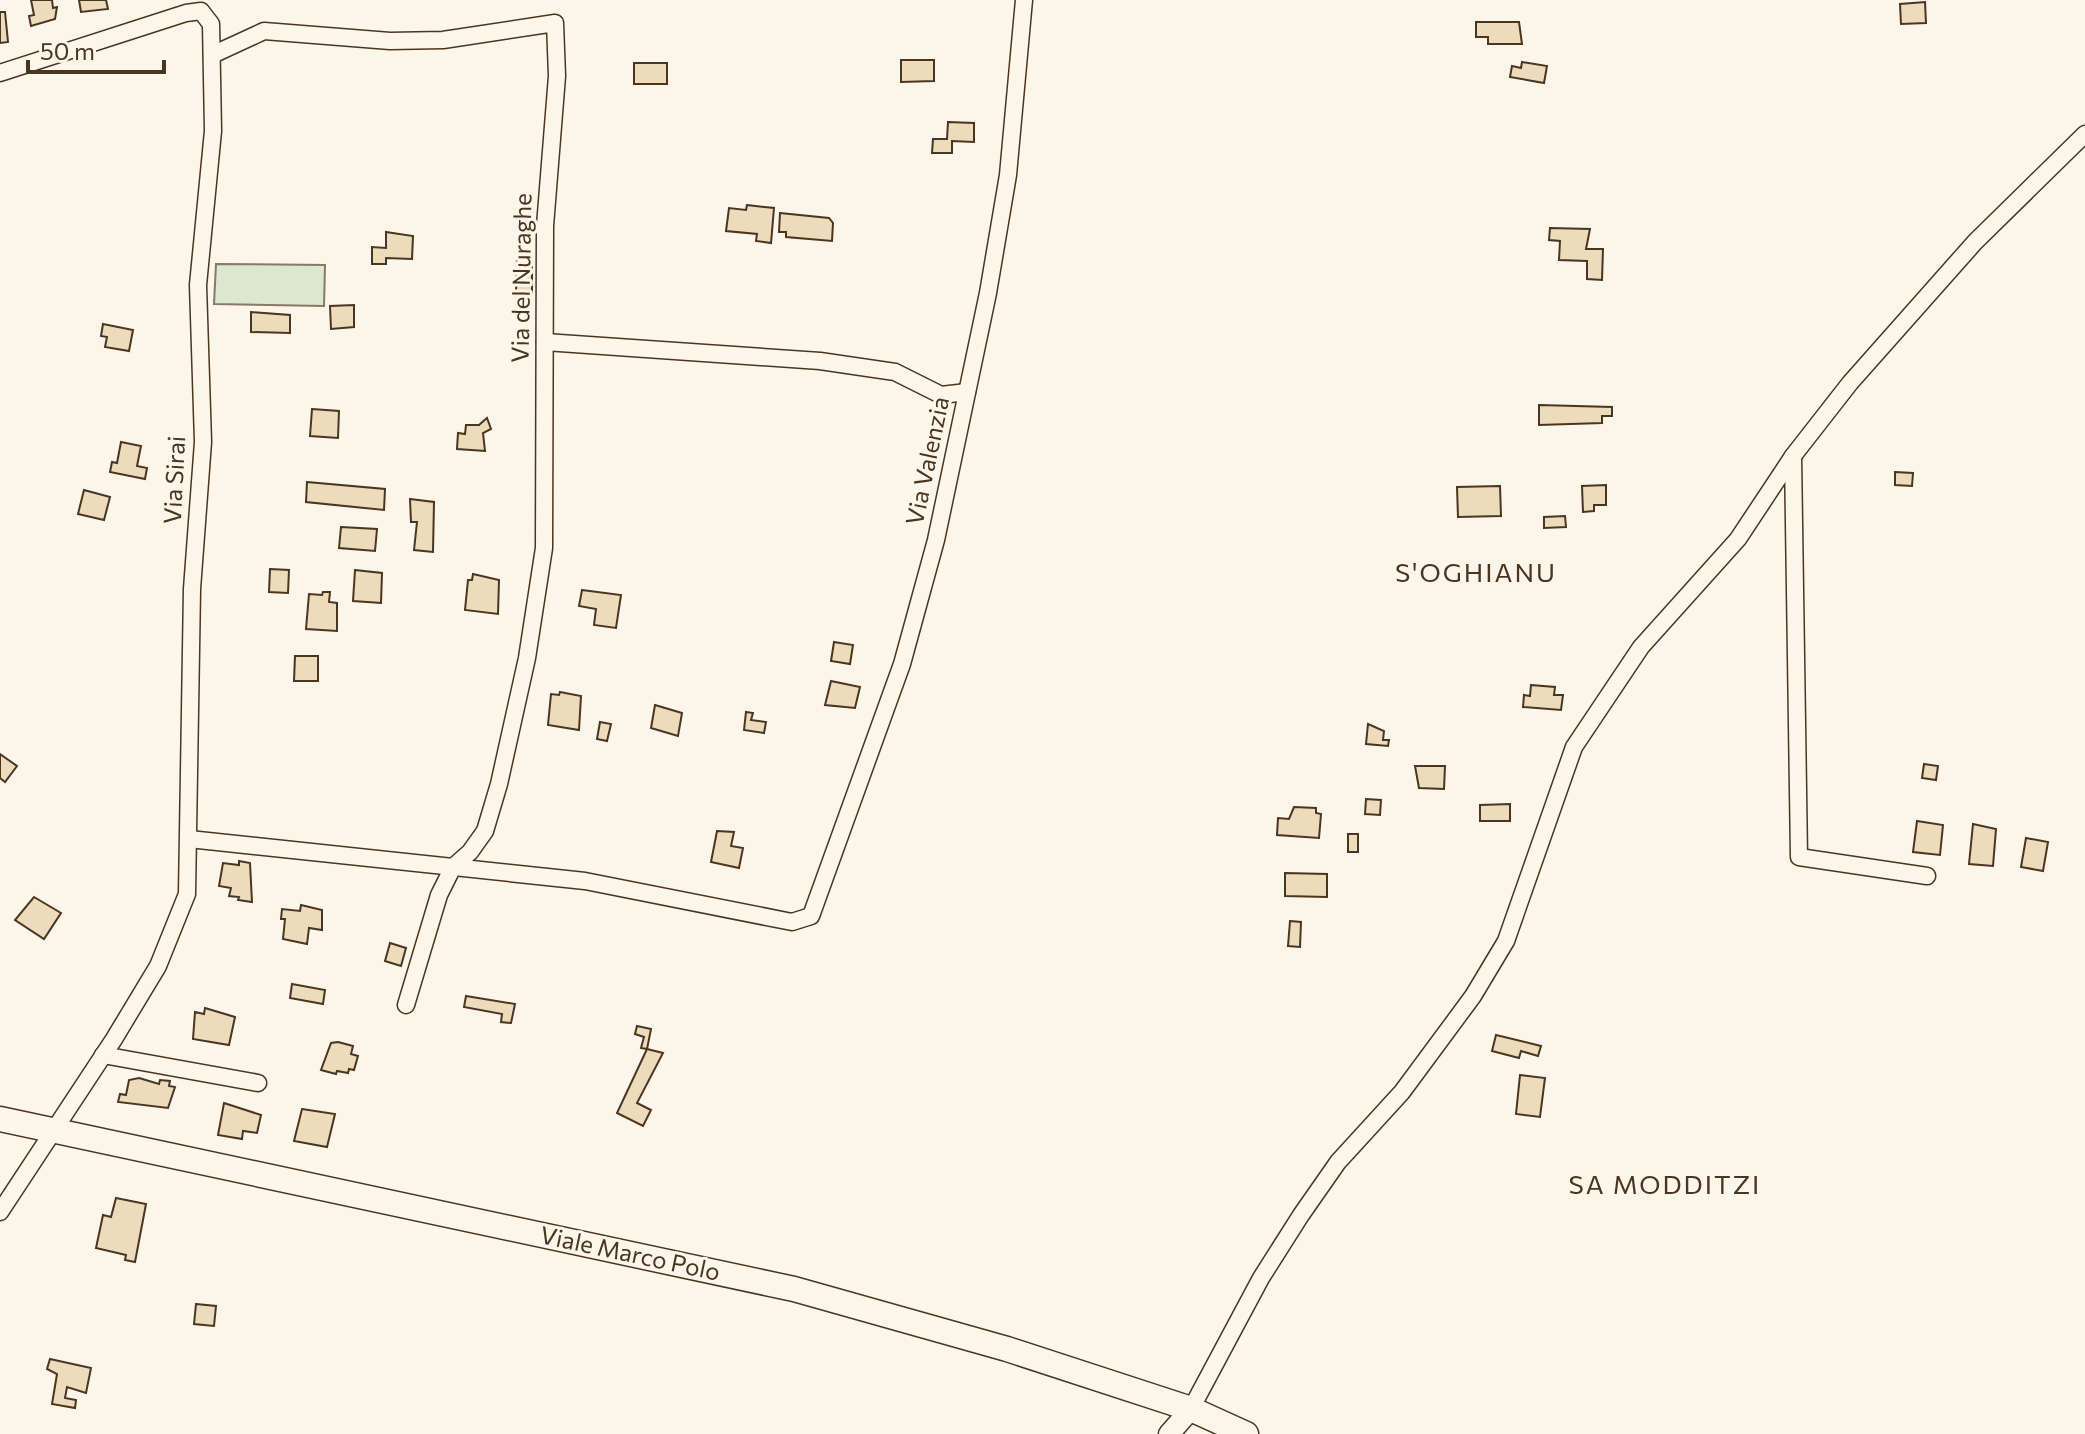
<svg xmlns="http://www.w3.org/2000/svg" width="2085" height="1434" viewBox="0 0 2085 1434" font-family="Commissioner,sans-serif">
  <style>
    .green { fill: #dce7d0; stroke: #887966; stroke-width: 2 }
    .building { fill: #ecdcbc; stroke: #4a3520; stroke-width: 2 }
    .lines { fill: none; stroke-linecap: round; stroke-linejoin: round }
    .minor-casing { stroke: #4a3520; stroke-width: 19 }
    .tertiary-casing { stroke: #4a3520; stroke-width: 23 }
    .secondary-casing { stroke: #4a3520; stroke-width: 27 }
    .minor { stroke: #fbf6e9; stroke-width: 16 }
    .tertiary { stroke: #fbf6e9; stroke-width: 20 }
    .secondary { stroke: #fbf6e9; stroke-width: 24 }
    .labels { text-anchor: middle; stroke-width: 6; stroke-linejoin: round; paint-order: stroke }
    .street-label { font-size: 24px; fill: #4a3520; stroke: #fbf6e9 }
    .neighbourhood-label { font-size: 26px; letter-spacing: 2px; fill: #4a3520; stroke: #fbf6e9 }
  </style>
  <rect width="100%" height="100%" fill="#fbf6e9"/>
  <!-- green -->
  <path class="green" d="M216,264L325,265L324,306L214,304Z"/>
  <!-- building -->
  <g class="building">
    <path d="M31,0H52L53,8L57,7L55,19L31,26L29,16L34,15Z"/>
    <path d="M79,0H106L108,9L81,12Z"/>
    <path d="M1925,2L1926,23L1901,24L1900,4Z"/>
    <path d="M0,12H5L8,42L0,43Z"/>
    <path d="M1476,22H1519L1522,44H1488V37H1476Z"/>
    <path d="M901,60H934V81L901,82Z"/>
    <path d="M1522,62L1547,66L1544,83L1510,77L1512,66L1521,68Z"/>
    <rect x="634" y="63" width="33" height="21"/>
    <path d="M948,122L974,123V142L952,141V153H932L933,139H947Z"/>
    <path d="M747,205L774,208L771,243L756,241L757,234L726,231L729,208L746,210Z"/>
    <path d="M780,213L829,218L833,223L832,241L786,237V232H779Z"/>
    <path d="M1550,228L1590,229L1586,249H1603L1602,280L1587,279V261L1559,260L1560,241L1549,240Z"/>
    <path d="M386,232L413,236L412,259L386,258V264H372V247L386,248Z"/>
    <path d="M517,258H532V293H516Z"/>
    <path d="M354,305V327L331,329L330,306Z"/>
    <path d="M251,312L290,315V333L251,332Z"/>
    <path d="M103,324L133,330L129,351L105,347L107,337L101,336Z"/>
    <path d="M1539,405L1612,407V416H1602V423L1539,425Z"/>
    <path d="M312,409L339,411L338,438L310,436Z"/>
    <path d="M487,418L491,429L483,433L485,451L457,449L458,433L465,434L466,425H479Z"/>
    <path d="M121,442L141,446L137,466L147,468L145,479L110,472L112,462L117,463Z"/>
    <path d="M1895,472L1913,473L1912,486L1895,485Z"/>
    <path d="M307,482L385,489L384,510L306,502Z"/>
    <path d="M1606,485V505H1594V511L1583,512L1582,486Z"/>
    <path d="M1500,486L1501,516L1458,517L1457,487Z"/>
    <path d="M84,490L110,497L104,520L78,514Z"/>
    <path d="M410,499L434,502L433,552L414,550L417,522H411Z"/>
    <path d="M1565,516L1566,527L1544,528V517Z"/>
    <path d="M341,527L377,529L375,551L339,548Z"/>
    <path d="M270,569L289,570L288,593L269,592Z"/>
    <path d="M355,570L382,573L381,603L353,601Z"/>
    <path d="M473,574L499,580L498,614L465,610L468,580H472Z"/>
    <path d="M582,590L621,595L616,628L594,625L596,609L579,606Z"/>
    <path d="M323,592H330L329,602L337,603V631L306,629L309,594L322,595Z"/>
    <path d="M834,642L853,645L850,664L831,661Z"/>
    <path d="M295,656H318V681H294Z"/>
    <path d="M831,681L860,687L855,708L825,705Z"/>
    <path d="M1531,685L1555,687L1554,695H1563L1561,710L1523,707L1524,695L1530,696Z"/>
    <path d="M560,692L581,696L579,730L548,725L551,694L559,695Z"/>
    <path d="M655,705L682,713L678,736L651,728Z"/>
    <path d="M746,712L753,713L751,720L766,722L764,733L744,730Z"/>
    <path d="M600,722L611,724L607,741L597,739Z"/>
    <path d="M1368,724L1384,731L1383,740H1389L1388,746L1366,744Z"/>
    <path d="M0,754L17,766L5,782L0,778Z"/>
    <path d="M1924,764L1938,766L1936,780L1922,778Z"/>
    <path d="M1415,766H1445L1444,789L1419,788Z"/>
    <path d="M1366,799L1381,800L1380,815L1365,814Z"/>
    <path d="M1510,804V821H1480V805Z"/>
    <path d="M1294,807L1316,808V813L1321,814L1319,838L1277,835L1278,818L1289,819Z"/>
    <path d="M1917,821L1943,825L1940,855L1913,852Z"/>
    <path d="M1973,824L1996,829L1993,866L1969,864Z"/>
    <path d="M717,831L734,832L731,846L743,848L739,868L711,862Z"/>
    <rect x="1348" y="834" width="10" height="18"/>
    <path d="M2026,838L2048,842L2043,871L2021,867Z"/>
    <path d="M239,861L250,863L252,902L238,900L239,897L229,896L231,888L219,886L223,863L239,865Z"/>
    <path d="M1285,873L1327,874V897L1285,896Z"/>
    <path d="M34,897L61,913L44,939L15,920Z"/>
    <path d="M301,905L322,910V930L309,928L307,944L283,939L285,919H281L282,909L300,911Z"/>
    <path d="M1290,921L1301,922L1300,947L1288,946Z"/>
    <path d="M390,943L406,948L401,966L385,961Z"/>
    <path d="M292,984L325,990L323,1004L290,998Z"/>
    <path d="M466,996L515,1004L511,1023L501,1022L502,1014L464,1007Z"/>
    <path d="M205,1008L235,1017L229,1045L193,1039L195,1012L204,1014Z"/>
    <path d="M637,1026L651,1029L647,1049L641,1048L644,1037L635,1034Z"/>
    <path d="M1496,1035L1541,1046L1538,1056L1521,1051L1519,1058L1492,1051Z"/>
    <path d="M338,1042L353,1046L351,1054L358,1056L354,1070L349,1069L348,1073L337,1071L336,1074L321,1070L331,1043Z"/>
    <path d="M647,1049L663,1053L637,1103L651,1110L643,1126L617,1113Z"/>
    <path d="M1520,1075L1545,1078L1540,1117L1516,1114Z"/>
    <path d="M139,1078L159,1084L160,1080L170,1081L169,1086L175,1087L168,1108L118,1102L120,1094L126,1095L129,1080Z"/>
    <path d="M224,1103L261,1115L257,1133L243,1131L242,1139L218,1135Z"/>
    <path d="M302,1109L335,1114L327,1147L294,1141Z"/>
    <path d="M116,1198L146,1204L135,1262L125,1260L126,1255L96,1248L103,1215L111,1217Z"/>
    <path d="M196,1304L216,1306L214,1326L194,1324Z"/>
    <path d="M50,1359L91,1368L86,1393L67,1387L65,1398L76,1400L75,1408L52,1404L57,1374L47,1369Z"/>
  </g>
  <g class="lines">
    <!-- minor casing -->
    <g class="minor-casing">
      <g id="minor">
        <path d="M212,55L264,31L390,41L443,40L555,23L557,76L545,226L544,548L527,658L499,784L485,831L470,852L453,867L439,895L406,1005"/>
        <path d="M0,73L186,13L201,11L211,24L213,131L198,285L203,442L192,589L187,894L158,966L114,1039L0,1212"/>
        <path d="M545,342L820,361L895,372L941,395L967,392"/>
        <path d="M1793,456L1799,857L1927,876"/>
        <path d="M189,839L585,881L792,922L811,916L902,664L936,540L988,293L1008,175L1024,0"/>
        <path d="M103,1055L258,1083"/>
        <path d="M1191,1409L1261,1278L1301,1215L1338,1162L1402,1092L1473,996L1506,941L1574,747L1641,647L1738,539L1793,456L1850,383L1975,242L2085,134"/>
      </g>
    </g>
    <!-- tertiary casing -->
    <g class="tertiary-casing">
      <path id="tertiary" d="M1169,1434L1191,1409"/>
    </g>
    <!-- secondary casing -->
    <g class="secondary-casing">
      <path id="secondary" d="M0,1119L794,1289L1007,1349L1191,1409L1246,1434"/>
    </g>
    <!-- minor -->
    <use href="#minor" class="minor"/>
    <!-- tertiary -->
    <use href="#tertiary" class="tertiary"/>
    <!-- secondary -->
    <use href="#secondary" class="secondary"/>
  </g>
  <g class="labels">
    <!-- street labels -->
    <g class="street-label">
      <text transform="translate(522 278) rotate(-89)" y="8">Via del Nuraghe</text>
      <text transform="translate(928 461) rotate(-78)" y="8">Via Valenzia</text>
      <text transform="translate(175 480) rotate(-87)" y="8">Via Sirai</text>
      <text transform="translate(630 1254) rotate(12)" y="8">Viale Marco Polo</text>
    </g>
    <!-- neighbourhood labels -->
    <g class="neighbourhood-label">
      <text x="1476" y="582">S'OGHIANU</text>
      <text x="1665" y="1194">SA MODDITZI</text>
    </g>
  </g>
  <!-- scale -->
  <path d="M28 60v12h136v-12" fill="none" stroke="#4a3520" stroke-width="4"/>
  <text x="40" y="60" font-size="24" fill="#4a3520" stroke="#fbf6e9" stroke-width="6" paint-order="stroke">50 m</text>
</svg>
